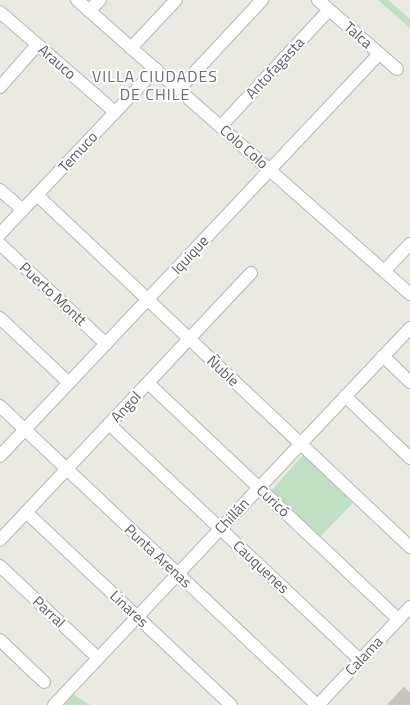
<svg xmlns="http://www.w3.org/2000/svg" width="410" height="705" viewBox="0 0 410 705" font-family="'Titillium Web',sans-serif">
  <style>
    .green { fill: #c0e0c3 }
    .building { fill: #c7c4be; stroke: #cfccc1 }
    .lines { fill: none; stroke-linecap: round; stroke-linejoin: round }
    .minor-casing { stroke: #b4b6bb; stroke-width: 14 }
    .minor { stroke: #fff; stroke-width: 12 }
    .labels { text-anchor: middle; stroke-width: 4; stroke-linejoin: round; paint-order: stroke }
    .street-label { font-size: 15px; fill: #5a5c61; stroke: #fff }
    .neighbourhood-label { font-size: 16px; letter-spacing: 1px; fill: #6b6e73; stroke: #fff }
  </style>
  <rect width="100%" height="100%" fill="#ebeae2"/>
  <!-- green -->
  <g class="green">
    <path d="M378,0H388L410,19V28Z"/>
    <path d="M303,455L353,503L319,538L271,491Z"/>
    <path d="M70,692L90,705H57Z"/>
  </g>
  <!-- building -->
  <path class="building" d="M404,687L410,693V705H387Z"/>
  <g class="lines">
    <!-- minor casing -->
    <g class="minor-casing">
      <g id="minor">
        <path d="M77,0L410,294"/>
        <path d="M318,0L397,69"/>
        <path d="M89,11L100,0"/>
        <path d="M0,12L115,112"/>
        <path d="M131,48L176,0"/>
        <path d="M0,87L37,45"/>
        <path d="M179,89L262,0"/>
        <path d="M221,126L329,10"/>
        <path d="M0,190L23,210"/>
        <path d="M37,195L410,547"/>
        <path d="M0,234L156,69"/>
        <path d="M0,244L106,344"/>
        <path d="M384,271L410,244"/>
        <path d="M0,318L69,383"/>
        <path d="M383,356L410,382"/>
        <path d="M148,383L398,619"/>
        <path d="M345,396L410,458"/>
        <path d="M0,406L317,705"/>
        <path d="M109,424L360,660"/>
        <path d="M0,456L379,54"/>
        <path d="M26,512L231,705"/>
        <path d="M0,540L251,273"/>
        <path d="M0,566L98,658"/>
        <path d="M0,640L44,682"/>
        <path d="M54,705L410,328"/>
        <path d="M318,705L410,607"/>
      </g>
    </g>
    <!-- minor -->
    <use href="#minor" class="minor"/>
  </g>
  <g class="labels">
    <!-- street labels -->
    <g class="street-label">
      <text transform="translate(358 35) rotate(41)" y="5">Talca</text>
      <text transform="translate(57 62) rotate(41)" y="5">Arauco</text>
      <text transform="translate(275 68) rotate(-47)" y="5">Antofagasta</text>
      <text transform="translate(244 147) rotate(41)" y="5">Colo Colo</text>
      <text transform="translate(78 152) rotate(-47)" y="5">Temuco</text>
      <text transform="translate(190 255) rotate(-47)" y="5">Iquique</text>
      <text transform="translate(53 294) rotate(43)" y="5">Puerto Montt</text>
      <text transform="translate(223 371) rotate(43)" y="5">Ñuble</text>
      <text transform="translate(126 407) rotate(-47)" y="5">Angol</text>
      <text transform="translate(273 501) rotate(43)" y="5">Curicó</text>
      <text transform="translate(232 516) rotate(-47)" y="5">Chillán</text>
      <text transform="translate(158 556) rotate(43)" y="5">Punta Arenas</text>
      <text transform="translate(261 567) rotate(43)" y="5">Cauquenes</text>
      <text transform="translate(129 609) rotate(43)" y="5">Linares</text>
      <text transform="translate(49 612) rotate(43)" y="5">Parral</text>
      <text transform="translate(364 656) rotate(-47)" y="5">Calama</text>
    </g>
    <!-- neighbourhood labels -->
    <g class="neighbourhood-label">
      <text x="155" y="82">VILLA CIUDADES<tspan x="155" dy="18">DE CHILE</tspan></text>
    </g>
  </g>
</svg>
